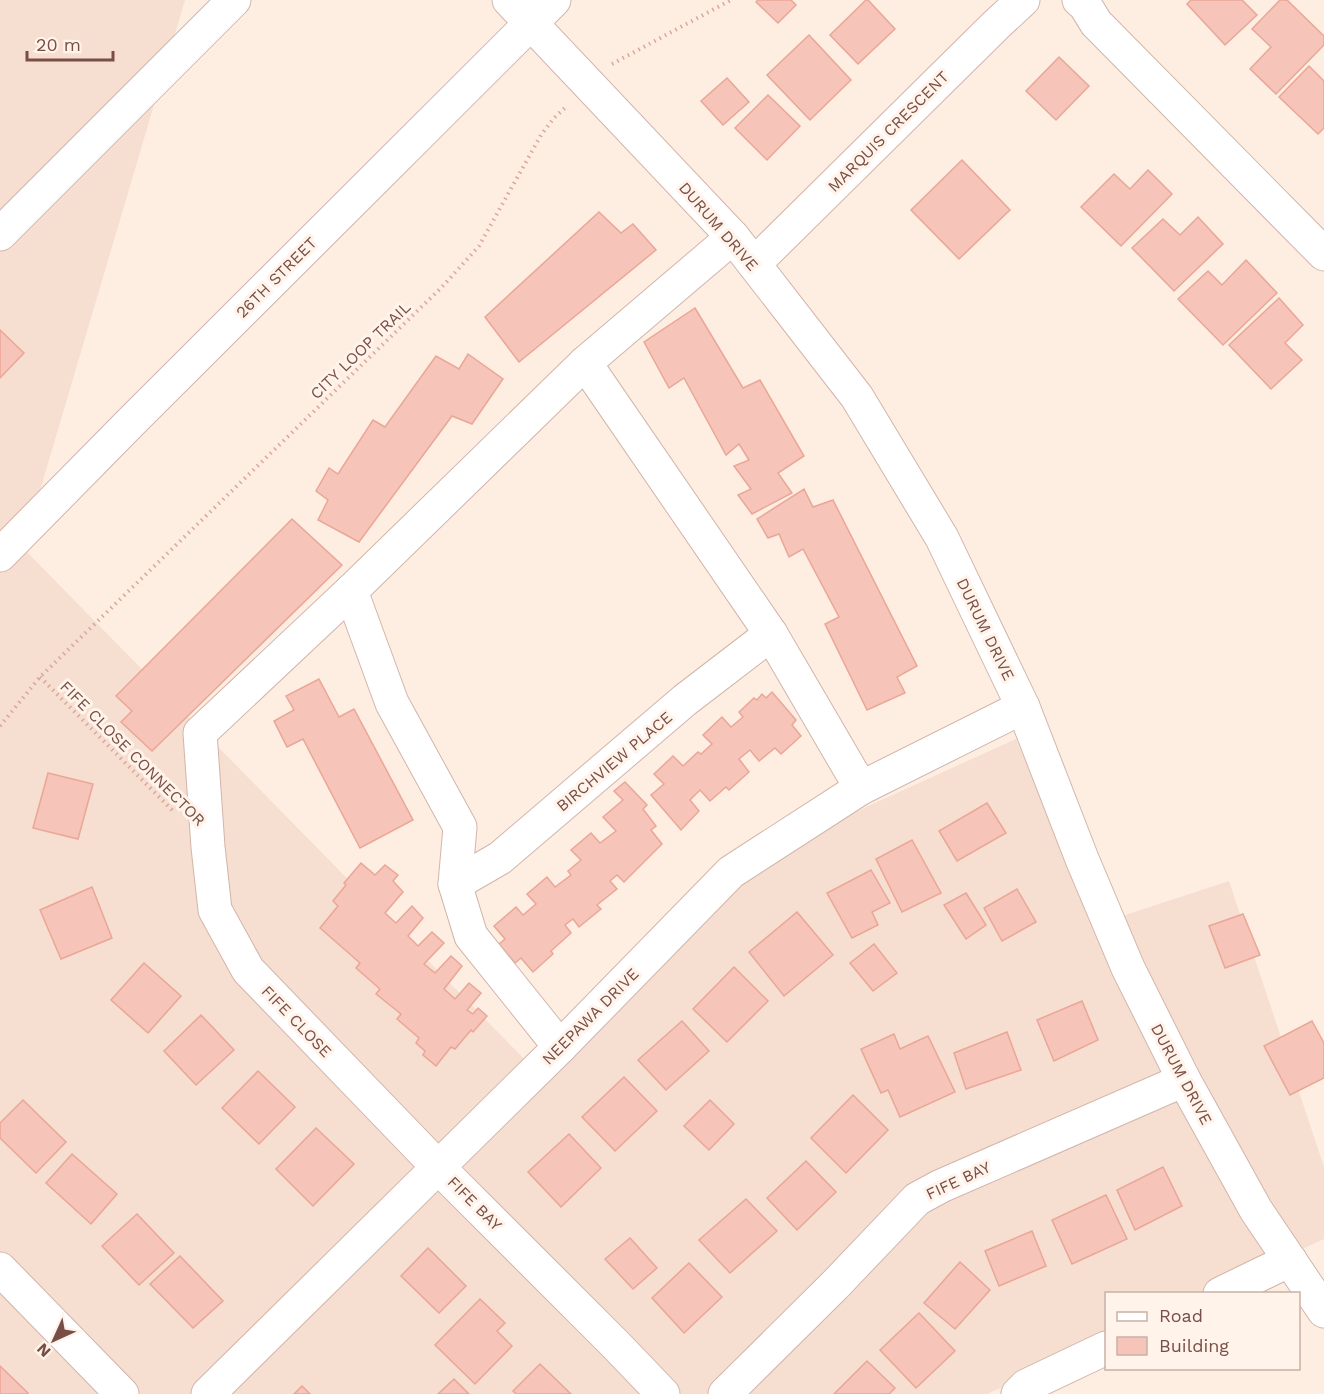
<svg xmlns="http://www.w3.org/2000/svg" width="1324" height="1394" viewBox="0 0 1324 1394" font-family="'Work Sans',sans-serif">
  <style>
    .residential { fill: #f6ded0 }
    .building { fill: #f6c4b8; stroke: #eaa697; stroke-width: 1.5 }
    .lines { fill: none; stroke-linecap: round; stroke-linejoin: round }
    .minor-casing { stroke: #d2b5aa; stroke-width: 35 }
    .path { stroke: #dba79b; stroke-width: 4; stroke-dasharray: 1.5 4.5; stroke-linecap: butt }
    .minor { stroke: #fff; stroke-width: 33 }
    .labels { text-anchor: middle; stroke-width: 6; stroke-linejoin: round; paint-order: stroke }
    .street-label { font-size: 16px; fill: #784e46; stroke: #fff3ea }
  </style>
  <rect width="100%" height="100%" fill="#feeee2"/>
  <!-- residential -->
  <path class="residential" d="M0,0H185L23,548L538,1073L733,871L877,802L1016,739L1095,925L1229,881L1324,1167V1239L1206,1293L1106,1294V1339L987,1394H0Z"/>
  <!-- building -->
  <g class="building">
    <path d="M758,0H791L796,5L778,23L756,2Z"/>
    <path d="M866,0H868L895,29L858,64L830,35Z"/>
    <path d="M1191,0H1242L1257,15L1225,45L1187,4Z"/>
    <path d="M1280,0H1287L1324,36V45L1276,94L1250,69L1271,47L1252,29Z"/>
    <path d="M809,35L851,80L810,120L767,75Z"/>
    <path d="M1059,57L1089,86L1056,120L1026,91Z"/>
    <path d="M1309,66L1324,81V128L1318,134L1279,97Z"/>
    <path d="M727,78L749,102L723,125L701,101Z"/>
    <path d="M768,95L800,126L767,160L735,128Z"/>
    <path d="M962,160L1010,210L959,259L911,210Z"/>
    <path d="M1148,170L1172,194L1121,246L1081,207L1114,174L1130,189Z"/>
    <path d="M599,212L621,233L633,224L656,250L519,362L485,317Z"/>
    <path d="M1198,217L1223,244L1174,291L1132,248L1163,219L1180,235Z"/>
    <path d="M1246,260L1277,293L1223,345L1178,299L1208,271L1222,285Z"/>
    <path d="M1279,298L1303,325L1285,343L1302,360L1271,389L1229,345Z"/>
    <path d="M695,308L743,388L760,380L804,456L778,473L792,493L752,514L738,495L751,489L734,466L749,460L739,444L726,455L684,378L669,388L644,342Z"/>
    <path d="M0,330L24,353L0,378Z"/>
    <path d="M468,354L503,379L472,424L452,416L359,542L318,520L328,500L316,491L329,468L338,474L373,420L385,427L436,356L459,369Z"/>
    <path d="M804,489L813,507L833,500L917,666L897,677L905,693L867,710L825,624L839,617L803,549L789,557L779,534L768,538L757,519Z"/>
    <path d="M292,519L342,565L152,751L121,722L132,711L116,696Z"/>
    <path d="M319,679L339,717L354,709L413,820L360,848L303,739L287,747L274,721L294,710L286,696Z"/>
    <path d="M772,692L796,720L792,725L801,736L781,754L775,748L759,761L750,750L739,759L749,772L729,790L726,787L710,801L700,790L690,800L699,811L681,830L651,795L664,784L654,774L673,756L683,766L698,752L701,754L712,744L703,735L722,717L731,727L743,717L739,712L754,698L757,700L762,694L766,698Z"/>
    <path d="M48,773L93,784L78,839L33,828Z"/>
    <path d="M625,782L647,805L643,809L656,826L651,830L662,844L624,882L617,875L610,881L617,889L597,905L601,909L579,927L573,919L565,925L571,933L551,951L553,954L533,972L521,958L515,963L499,944L505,939L494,926L516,907L523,915L536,904L527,894L547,877L555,887L571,875L568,871L581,860L571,850L591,833L600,843L616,831L603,817L623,800L614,791Z"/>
    <path d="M987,803L1006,833L957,861L939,831Z"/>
    <path d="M912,840L941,893L902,912L876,859Z"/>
    <path d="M361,863L375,875L385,865L398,875L393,881L403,892L385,913L396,923L412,906L423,918L408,936L418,946L432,932L444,943L424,964L435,973L451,956L462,966L444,989L455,999L469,983L481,993L467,1010L473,1014L478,1008L487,1016L473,1032L471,1030L455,1049L451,1047L436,1066L423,1055L425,1051L416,1043L419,1038L397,1019L401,1014L376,994L380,989L356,968L360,963L320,928L338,906L333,901L346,885L344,883Z"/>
    <path d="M871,870L890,903L872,912L878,925L852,938L827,893Z"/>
    <path d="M92,887L112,938L61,959L40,910Z"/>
    <path d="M1017,889L1036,922L1002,941L984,908Z"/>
    <path d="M966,893L986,925L966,939L944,905Z"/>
    <path d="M797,912L833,955L784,996L749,952Z"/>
    <path d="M1243,914L1260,955L1225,968L1209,926Z"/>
    <path d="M874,944L897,973L873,991L850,963Z"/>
    <path d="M144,963L181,996L148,1033L111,1000Z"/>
    <path d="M734,967L768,1001L727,1042L693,1009Z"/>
    <path d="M1082,1001L1098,1040L1054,1061L1037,1020Z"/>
    <path d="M201,1015L234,1050L196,1085L164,1051Z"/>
    <path d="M682,1021L709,1051L666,1090L638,1060Z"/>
    <path d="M1312,1021L1324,1043V1078L1290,1095L1264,1046Z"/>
    <path d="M1007,1032L1021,1070L966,1089L954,1053Z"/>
    <path d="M894,1034L900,1049L928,1036L955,1092L900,1117L888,1090L881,1093L861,1049Z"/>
    <path d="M258,1071L295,1107L259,1144L222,1108Z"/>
    <path d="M624,1077L657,1111L615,1151L582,1117Z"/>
    <path d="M853,1095L888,1130L846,1173L811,1138Z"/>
    <path d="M23,1100L66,1142L36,1173L0,1138V1123Z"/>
    <path d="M710,1100L734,1124L709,1150L684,1126Z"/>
    <path d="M316,1128L354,1164L313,1206L276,1169Z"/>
    <path d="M569,1134L601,1168L561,1207L528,1172Z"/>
    <path d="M72,1154L117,1194L91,1224L46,1183Z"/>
    <path d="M806,1161L836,1192L797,1230L767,1198Z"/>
    <path d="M1163,1167L1182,1206L1135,1230L1117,1190Z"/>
    <path d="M1106,1195L1127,1239L1072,1264L1052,1220Z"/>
    <path d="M746,1199L777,1231L730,1273L699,1240Z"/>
    <path d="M137,1214L174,1253L139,1285L102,1246Z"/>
    <path d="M1032,1231L1046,1266L999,1286L985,1251Z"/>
    <path d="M630,1238L657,1268L633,1289L605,1259Z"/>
    <path d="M428,1248L466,1286L439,1313L401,1276Z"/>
    <path d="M180,1256L223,1301L193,1328L150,1284Z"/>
    <path d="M960,1262L990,1290L955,1329L924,1303Z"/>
    <path d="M689,1263L722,1297L684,1333L652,1298Z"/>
    <path d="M480,1299L505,1323L497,1331L512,1346L475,1384L435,1345Z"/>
    <path d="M919,1313L955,1351L916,1388L880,1350Z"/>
    <path d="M867,1361L895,1388L889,1394H834Z"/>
    <path d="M540,1364L571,1394H516L513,1391Z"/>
    <path d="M0,1366L28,1393L27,1394H0Z"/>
    <path d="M454,1379L469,1394H438Z"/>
    <path d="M302,1386L310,1394H294Z"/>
  </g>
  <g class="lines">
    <!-- minor casing -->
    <g class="minor-casing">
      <g id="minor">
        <path d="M509,0L733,237L857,397L942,538L1023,707L1082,859L1128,968L1184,1080L1256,1210L1324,1311"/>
        <path d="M1079,0L1085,5L1096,23L1324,254"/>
        <path d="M0,234L234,0"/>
        <path d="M754,264L996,25L1023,0"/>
        <path d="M585,363L771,634L861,788"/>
        <path d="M0,555L130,423L554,0"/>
        <path d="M351,591L392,703L460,827L455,884L471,936L560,1047"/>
        <path d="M455,884L500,858L685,700L771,634"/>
        <path d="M0,1269L122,1394"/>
        <path d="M1220,1294L1290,1260"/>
        <path d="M208,1394L560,1047L731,872L861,788L1023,707"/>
        <path d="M663,1394L616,1345L438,1167L248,970L215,910L208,847L200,733L351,591L585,363L733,237"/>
        <path d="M725,1394L835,1285L917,1199L941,1186L1184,1080"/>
        <path d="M1018,1394L1026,1386L1106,1348"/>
      </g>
    </g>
    <!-- path -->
    <g class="path">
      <path d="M612,64L731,0"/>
      <path d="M40,677L175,813"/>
      <path d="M0,726L40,677L442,287L479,246L541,135L554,118L567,106"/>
    </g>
    <!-- minor -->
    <use href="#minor" class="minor"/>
  </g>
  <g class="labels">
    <!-- street labels -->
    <g class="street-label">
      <text transform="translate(888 131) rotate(-45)" y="6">MARQUIS CRESCENT</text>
      <text transform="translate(719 226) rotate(49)" y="6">DURUM DRIVE</text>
      <text transform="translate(276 277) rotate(-45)" y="6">26TH STREET</text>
      <text transform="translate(360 350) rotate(-44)" y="6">CITY LOOP TRAIL</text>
      <text transform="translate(986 629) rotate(64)" y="6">DURUM DRIVE</text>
      <text transform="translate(133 753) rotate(45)" y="6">FIFE CLOSE CONNECTOR</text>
      <text transform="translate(614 761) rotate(-40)" y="6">BIRCHVIEW PLACE</text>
      <text transform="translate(590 1016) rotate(-45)" y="6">NEEPAWA DRIVE</text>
      <text transform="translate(297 1021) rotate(46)" y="6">FIFE CLOSE</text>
      <text transform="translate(1182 1074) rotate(62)" y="6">DURUM DRIVE</text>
      <text transform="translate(958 1180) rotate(-25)" y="6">FIFE BAY</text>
      <text transform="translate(475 1203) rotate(45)" y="6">FIFE BAY</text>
    </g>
  </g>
  <!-- legend -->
  <rect x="1105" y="1292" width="195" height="78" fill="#fff3ea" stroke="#c9b1a8" stroke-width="1.5"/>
  <rect x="1117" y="1312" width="30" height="9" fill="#ffffff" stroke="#c9b1a8" stroke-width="1.5"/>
  <text x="1159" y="1322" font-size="18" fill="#784e46">Road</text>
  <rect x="1117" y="1337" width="30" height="18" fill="#f6c4b8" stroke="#c9b1a8" stroke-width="1.5"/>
  <text x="1159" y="1352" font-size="18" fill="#784e46">Building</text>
  <!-- north arrow -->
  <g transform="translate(54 1340) rotate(225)" stroke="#fff3ea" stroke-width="4.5" paint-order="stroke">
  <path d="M0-4.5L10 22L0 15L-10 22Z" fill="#784e46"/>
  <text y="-9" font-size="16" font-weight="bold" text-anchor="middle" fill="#784e46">N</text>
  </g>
  <!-- scale -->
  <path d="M27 51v9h86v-9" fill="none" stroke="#784e46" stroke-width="3"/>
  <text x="36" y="51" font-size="18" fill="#784e46" stroke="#fff3ea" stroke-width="4.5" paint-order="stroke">20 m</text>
</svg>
